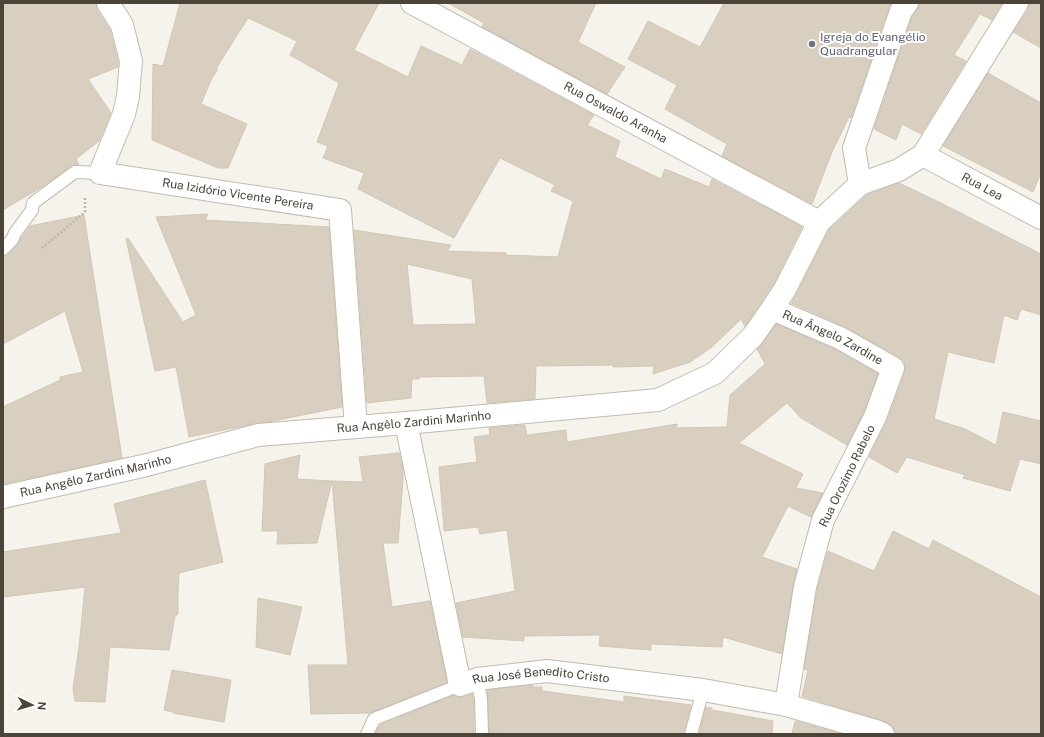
<svg xmlns="http://www.w3.org/2000/svg" width="1044" height="737" viewBox="0 0 1044 737" font-family="'Public Sans',sans-serif">
  <style>
    .building { fill: #d8cfc1; stroke: #d3c7b4; fill-rule: evenodd }
    .lines { fill: none; stroke-linecap: round; stroke-linejoin: round }
    .service-casing { stroke: #c2bbae; stroke-width: 14 }
    .minor-casing { stroke: #c2bbae; stroke-width: 24 }
    .path { stroke: #c4b79f; stroke-width: 2.5; stroke-dasharray: 2 2; stroke-linecap: butt }
    .service { stroke: #fff; stroke-width: 12 }
    .minor { stroke: #fff; stroke-width: 22 }
    .worship-dot { fill: #6b7280; stroke: #fff; stroke-width: 1.5 }
    .labels { text-anchor: middle; stroke-width: 4; stroke-linejoin: round; paint-order: stroke }
    .worship-label { font-size: 12px; fill: #5b616d; stroke: #fff; text-anchor: start }
    .street-label { font-size: 12px; fill: #4b4439; stroke: #fff }
  </style>
  <rect width="100%" height="100%" fill="#f6f3ec"/>
  <!-- building -->
  <g class="building">
    <path d="M3,3H96L97,10L110,30L118,62V67L88,79L111,113L99,141L76,159L79,165H75L71,166L40,188L3,210Z"/>
    <path d="M180,3H379L354,50L408,77L421,46L462,65L470,49L594,115L587,125L620,141L615,157L661,179L665,169L709,187L712,179L802,227L774,283L745,326L741,319L712,347L690,362L653,374L654,366L613,367V365L536,366L535,399L487,403L484,376L419,377V379H412L411,398L367,403L354,230L451,245L447,251L506,253L505,255L558,257L573,201L551,191L555,185L500,158L454,238L358,189L364,173L323,158L328,146L317,142L339,83L290,55L297,41L248,18L217,67V71L212,78L201,104L247,124L228,168H218L152,140L153,64L163,66ZM407,264L472,279L476,324L413,325Z"/>
    <path d="M448,3H596L578,42L625,67L607,94L482,27L484,23Z"/>
    <path d="M724,3H891L889,7L851,118L849,117L832,152L812,204L722,156L727,144L665,109L677,85L628,59L648,21L700,47Z"/>
    <path d="M919,3H1002L992,20L980,14L954,55L966,61L921,134L902,124L896,140L874,129L912,17L917,10Z"/>
    <path d="M1029,3H1041V48L1013,32L1028,10Z"/>
    <path d="M988,73L1041,103V173L1033,192L943,146Z"/>
    <path d="M899,183L941,203L1041,254V315L1021,309L1017,320L1004,315L994,363L948,352L934,419L965,429L996,445L1003,412L1041,421V464L1020,459L1010,491L963,478L965,475L907,457L897,473L869,457L887,421L905,372V367L904,361L899,357L846,327L791,303L796,295L829,230L867,195Z"/>
    <path d="M208,214L205,220L329,227L342,407L268,422L255,423L239,427L189,437L176,367L155,371L126,239L128,238L183,322L196,315L156,217Z"/>
    <path d="M84,215L122,458L3,484V407L60,380V377L83,372L65,311L3,344V256L8,255L17,245L22,237L30,226Z"/>
    <path d="M776,324L834,349L878,374L864,412L847,445L801,418L787,403L739,443L803,474L796,488L823,493L811,517L788,506L762,557L797,569L793,585L782,654L723,637L722,647L651,644V650L599,646L600,635L524,636V641L463,637L456,603L515,591L507,530L480,534L478,527L444,531L439,467L477,462L474,437L490,435L489,428L525,425L527,435L566,430L567,442L677,424V428L727,427L730,395L765,364L757,349L763,343Z"/>
    <path d="M399,453L403,469V480L398,543H383L392,607L430,601L447,682L370,713L311,714L308,665H348L332,481L363,482L359,457Z"/>
    <path d="M300,455L297,479L332,481L317,543L277,544L278,531H262L265,464Z"/>
    <path d="M205,480L223,562L179,573L178,591V614L175,616L169,650L110,647L105,702L75,701L73,688L79,647L85,587L3,597V552L121,533L114,504Z"/>
    <path d="M893,531L929,549L933,540L1041,597V734H895L893,726L888,723L881,720L802,696L808,670L804,669L817,590L828,551L874,571Z"/>
    <path d="M258,598L302,607L290,655L256,647Z"/>
    <path d="M172,670L231,680L224,722L173,713V712L164,710Z"/>
    <path d="M532,685V687H542V691L624,702V696L691,705L684,734H530L489,733L488,699L487,690Z"/>
    <path d="M472,694L474,700V734H375L380,725L454,695L458,697H464Z"/>
    <path d="M706,707L712,708V710L773,721L772,734H699Z"/>
    <path d="M795,721L841,734H792Z"/>
  </g>
  <g class="lines">
    <!-- service casing -->
    <g class="service-casing">
      <g id="service">
        <path d="M3,249L12,240L15,233L32,210L33,203L75,172L100,173"/>
        <path d="M477,679L481,699L482,734"/>
        <path d="M367,734L374,719L460,685"/>
        <path d="M691,734L703,690"/>
      </g>
    </g>
    <!-- minor casing -->
    <g class="minor-casing">
      <g id="minor">
        <path id="s1" d="M108,3L122,25L131,61L128,96L124,114L100,173L340,210L356,427"/>
        <path id="s2" d="M412,3L819,222"/>
        <path id="s3" d="M923,155L1041,218"/>
        <path d="M860,184L854,148L901,11L907,3"/>
        <path id="s4" d="M772,309L840,338L893,368L875,417L823,520L805,587L786,705"/>
        <path id="s5" d="M406,423L460,685L477,679L547,671L703,690L786,705L876,731L883,734"/>
        <path id="s6" d="M3,497L147,465L258,435L406,423L658,400L715,373L753,336L772,309L785,289L819,222L860,184L899,170L923,155L1017,3"/>
      </g>
    </g>
    <!-- path -->
    <path class="path" d="M42,248L85,212V196"/>
    <!-- service -->
    <use href="#service" class="service"/>
    <!-- minor -->
    <use href="#minor" class="minor"/>
  </g>
  <!-- markers -->
  <circle class="worship-dot" cx="812" cy="44" r="4"/>
  <g class="labels">
    <!-- worship labels -->
    <g class="worship-label">
      <text x="820" y="41">Igreja do Evangélio<tspan x="820" dy="14">Quadrangular</tspan></text>
    </g>
    <!-- street labels -->
    <g class="street-label">
      <text dy="4" stroke="none"><textPath href="#s2" startOffset="231">Rua Oswaldo Aranha</textPath></text>
      <text dy="4" stroke="none"><textPath href="#s3" startOffset="67">Rua Lea</textPath></text>
      <text dy="4" stroke="none"><textPath href="#s1" startOffset="320">Rua Izidório Vicente Pereira</textPath></text>
      <text dy="4" stroke="none"><textPath href="#s4" startOffset="67">Rua Ângelo Zardine</textPath></text>
      <text dy="4" stroke="none"><textPath href="#s6" startOffset="419">Rua Angêlo Zardini Marinho</textPath></text>
      <text dy="4" stroke="none"><textPath href="#s6" startOffset="95">Rua Angêlo Zardini Marinho</textPath></text>
      <text transform="translate(847 476) rotate(-64)" y="4">Rua Orozimo Rabelo</text>
      <text dy="4" stroke="none"><textPath href="#s5" startOffset="350">Rua José Benedito Cristo</textPath></text>
    </g>
  </g>
  <!-- border -->
  <rect width="1044" height="737" fill="none" stroke="#4b4439" stroke-width="8"/>
  <!-- north arrow -->
  <g transform="translate(32 705) rotate(95)" stroke="#ffffff" stroke-width="3" paint-order="stroke">
  <path d="M0-3L7 15L0 10L-7 15Z" fill="#4b4439"/>
  <text y="-6" font-size="11" font-weight="bold" text-anchor="middle" fill="#4b4439">N</text>
  </g>
</svg>
